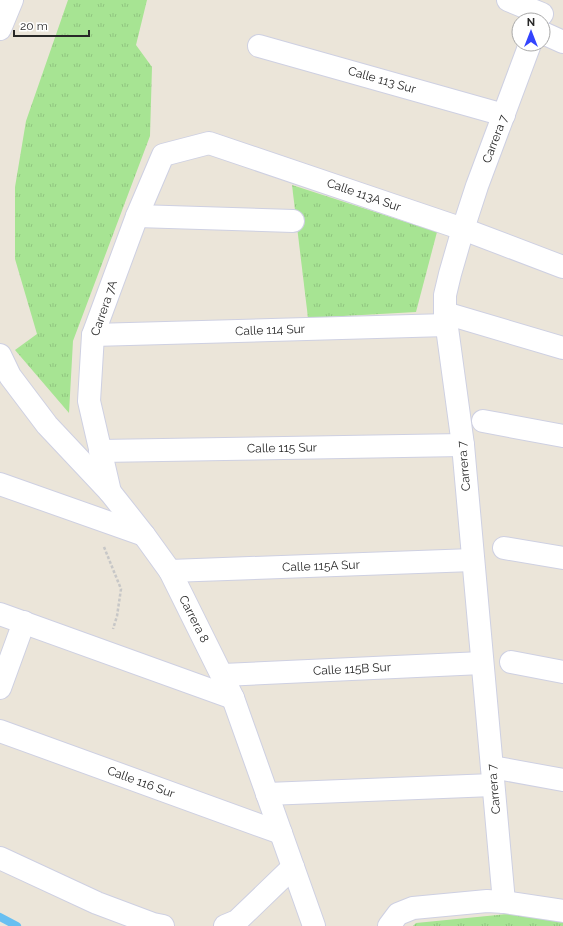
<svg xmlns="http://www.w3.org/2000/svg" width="563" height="926" viewBox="0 0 563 926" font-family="Raleway,sans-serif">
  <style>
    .grass { fill: url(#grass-tufts) }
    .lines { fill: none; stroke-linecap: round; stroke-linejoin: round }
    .stream { stroke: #68bff1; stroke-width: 8 }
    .minor-casing { stroke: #ced0e2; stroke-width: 24 }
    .path { stroke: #c7c7c7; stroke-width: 2.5; stroke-dasharray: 3 2; stroke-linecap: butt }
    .minor { stroke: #fff; stroke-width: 22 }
    .labels { text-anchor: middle; stroke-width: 4; stroke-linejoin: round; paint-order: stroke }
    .street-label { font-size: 12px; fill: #282828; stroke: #fff }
  </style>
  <defs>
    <pattern id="grass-tufts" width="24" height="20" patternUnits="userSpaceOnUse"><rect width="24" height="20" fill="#a7e493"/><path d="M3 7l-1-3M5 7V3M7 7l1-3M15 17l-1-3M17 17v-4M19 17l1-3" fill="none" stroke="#90c47f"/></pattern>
  </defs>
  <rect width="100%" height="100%" fill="#ebe5d9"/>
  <!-- grass -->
  <g class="grass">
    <path d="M68,0H147L136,45L152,67L150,136L73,341L69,413L15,350L37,334L15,259V187L26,121Z"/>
    <path d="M292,185L437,232L416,312L308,318Z"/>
    <path d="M518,913L563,920V926H413L416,923Z"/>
  </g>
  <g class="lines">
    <!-- stream -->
    <path class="stream" d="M0,917L17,926"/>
    <!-- minor casing -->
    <g class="minor-casing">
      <g id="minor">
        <path d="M508,0L542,14"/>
        <path d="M0,29L12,0"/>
        <path d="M543,33L563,42"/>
        <path d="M259,46L504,115"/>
        <path d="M137,216L293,221"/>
        <path d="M445,313L563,348"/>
        <path d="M93,335L447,325"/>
        <path d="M0,355L10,376L47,425L110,492L144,535L170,571L233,698L314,926"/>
        <path d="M483,421L563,436"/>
        <path d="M100,451L463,445"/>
        <path d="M0,484L144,535"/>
        <path d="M110,492L89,401L93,335L137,216L163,155L209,143L463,229L563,267"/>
        <path d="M504,548L563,558"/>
        <path d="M170,571L473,560"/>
        <path d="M0,614L233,698"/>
        <path d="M511,662L563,672"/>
        <path d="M223,675L482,663"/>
        <path d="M0,688L24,622"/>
        <path d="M0,731L281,833"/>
        <path d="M492,767L563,780"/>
        <path d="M267,794L493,785"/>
        <path d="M0,858L97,903L153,924L163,926"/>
        <path d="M504,902L463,445L445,313V295L450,274L463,229L477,186L530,44"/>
        <path d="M225,926L237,921L293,867"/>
        <path d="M389,926L398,914L413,908L487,901L504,902L563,911"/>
      </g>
    </g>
    <!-- path -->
    <path class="path" d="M104,547L121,589L117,616L113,629"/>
    <!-- minor -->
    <use href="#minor" class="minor"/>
  </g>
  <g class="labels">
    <!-- street labels -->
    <g class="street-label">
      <text transform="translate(382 80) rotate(16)" y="4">Calle 113 Sur</text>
      <text transform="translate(495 139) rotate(-69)" y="4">Carrera 7</text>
      <text transform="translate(364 195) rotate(19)" y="4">Calle 113A Sur</text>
      <text transform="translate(104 308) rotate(-71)" y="4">Carrera 7A</text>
      <text transform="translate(270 330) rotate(-2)" y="4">Calle 114 Sur</text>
      <text transform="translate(282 448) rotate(-1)" y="4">Calle 115 Sur</text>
      <text transform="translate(464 466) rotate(-95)" y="4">Carrera 7</text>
      <text transform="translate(321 566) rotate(-2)" y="4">Calle 115A Sur</text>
      <text transform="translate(194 619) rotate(63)" y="4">Carrera 8</text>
      <text transform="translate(352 669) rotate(-3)" y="4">Calle 115B Sur</text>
      <text transform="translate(141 782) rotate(20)" y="4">Calle 116 Sur</text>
      <text transform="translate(494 789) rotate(-95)" y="4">Carrera 7</text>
    </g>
  </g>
  <!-- north arrow -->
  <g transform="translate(531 32)"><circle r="19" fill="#ffffff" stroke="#a9a9a9"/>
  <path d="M0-3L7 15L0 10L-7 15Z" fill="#3344fe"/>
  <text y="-6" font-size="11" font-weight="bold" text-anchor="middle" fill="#282828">N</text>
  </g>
  <!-- scale -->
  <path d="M14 30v6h75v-6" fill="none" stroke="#282828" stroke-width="2"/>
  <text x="20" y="30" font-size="12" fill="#282828" stroke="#ffffff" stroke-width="3" paint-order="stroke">20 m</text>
</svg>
